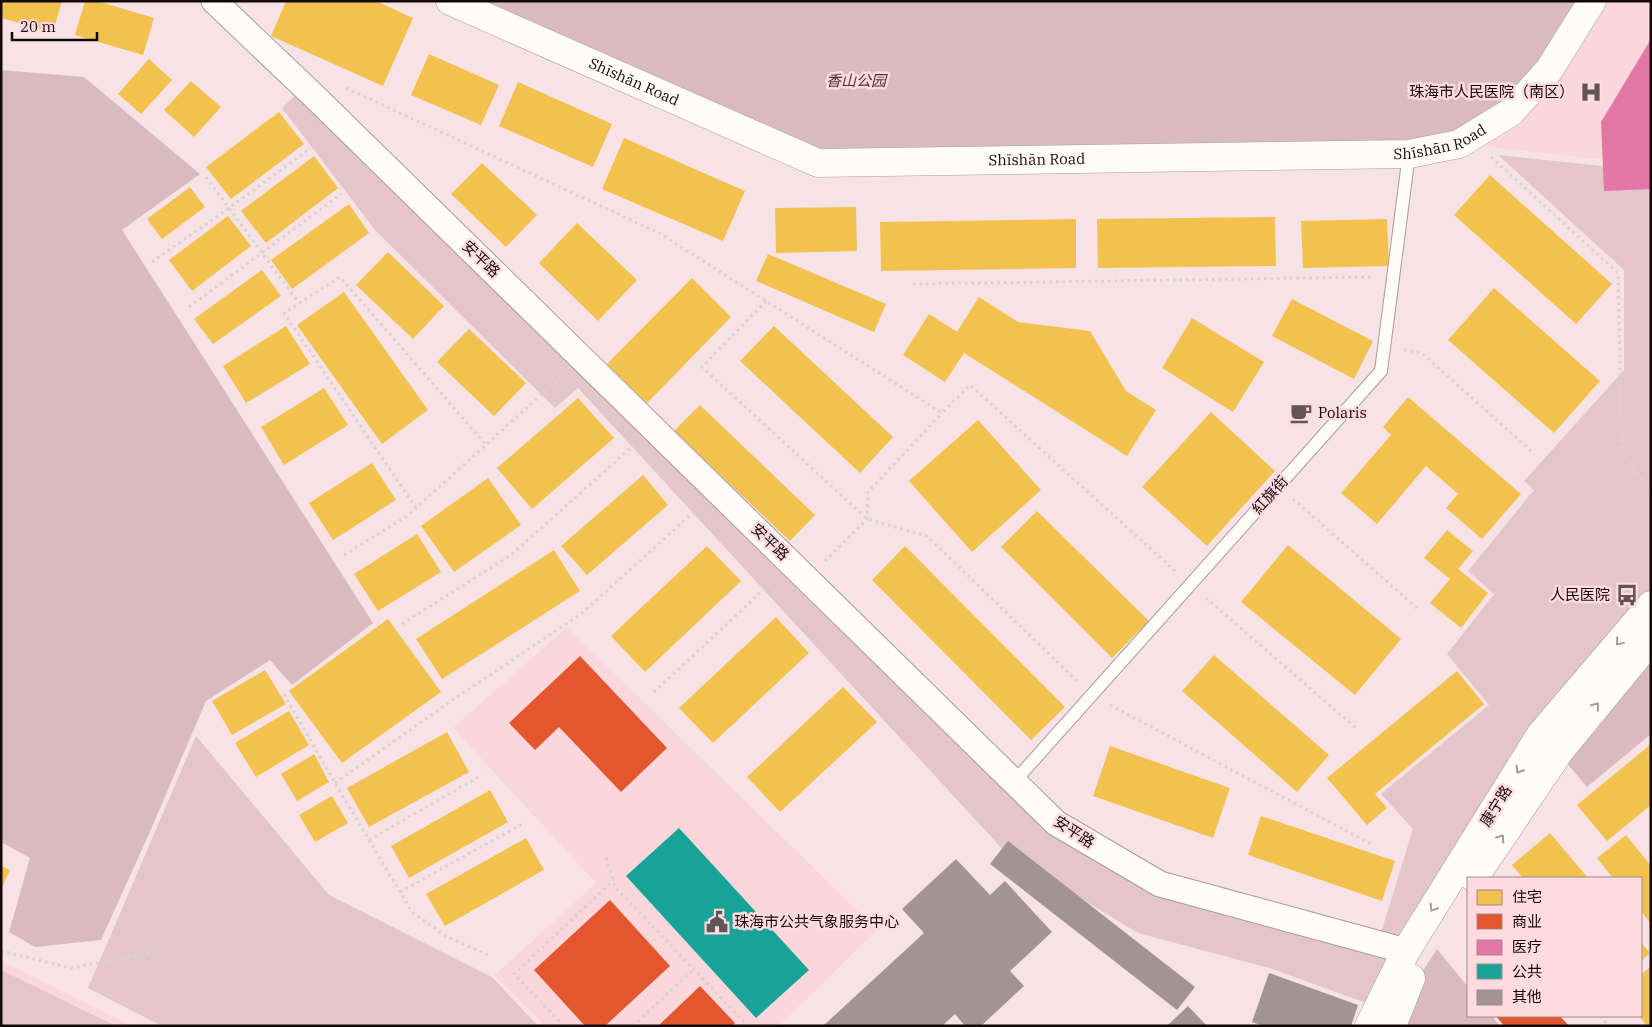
<svg xmlns="http://www.w3.org/2000/svg" width="1652" height="1027" viewBox="0 0 1652 1027" font-family="'IBM Plex Serif','Noto Sans SC',serif">
  <style>
    .built { fill: #f9d7db }
    .green { fill: #e4c6ca }
    .forest { fill: #d9babe }
    .homes { fill: #f2c14e }
    .shops { fill: #e4572e }
    .health { fill: #e377a8 }
    .public { fill: #17a398 }
    .building { fill: #a29395 }
    .lines { fill: none; stroke-linecap: round; stroke-linejoin: round }
    .service-casing { stroke: #a99a9c; stroke-width: 14 }
    .minor-casing { stroke: #a99a9c; stroke-width: 27 }
    .tertiary-casing { stroke: #a99a9c; stroke-width: 29 }
    .secondary-casing { stroke: #a99a9c; stroke-width: 29 }
    .path { stroke: #d8d2d3; stroke-width: 3; stroke-dasharray: 2.5 4; stroke-linecap: butt }
    .service { stroke: #fefbfb; stroke-width: 12 }
    .minor { stroke: #fefbfb; stroke-width: 25 }
    .tertiary { stroke: #fefbfb; stroke-width: 28 }
    .secondary { stroke: #fefbfb; stroke-width: 28 }
    .oneway { stroke: #a09a9b }
    .labels { text-anchor: middle; stroke-width: 5; stroke-linejoin: round; paint-order: stroke }
    .park-label { font-size: 15px; font-style: italic; fill: #5f2a34; stroke: #ffdbdf }
    .street-label { font-size: 15px; fill: #14090a; stroke: #ffdbdf }
    .poi-label { font-size: 15px; fill: #14090a; stroke: #ffdbdf; text-anchor: end }
  </style>
  <rect width="100%" height="100%" fill="#f7e3e5"/>
  <!-- built -->
  <g class="built">
    <path d="M1594,1H1651V165L1462,144Z"/>
    <path d="M567,627L877,930L779,1026H545L495,975L596,883L453,728Z"/>
    <path d="M1,961L132,1026H1Z"/>
  </g>
  <!-- green -->
  <g class="green">
    <path d="M300,91L1054,827L1158,888L1396,956L1369,1004L1269,968L1138,933L1006,853L578,388L555,408L375,230L282,108Z"/>
    <path d="M1498,155L1651,171V599L1405,946L1379,939L1413,829L1381,794L1489,705L1447,654L1494,594L1468,571L1534,490L1524,481L1624,370V270Z"/>
    <path d="M196,736L329,895L492,977L538,1026H162L88,988Z"/>
    <path d="M1,970L116,1026H1Z"/>
  </g>
  <!-- forest -->
  <g class="forest">
    <path d="M457,1H1590L1548,69L1459,141L818,162Z"/>
    <path d="M1,70L84,77L200,174L122,230L373,623L292,685L270,660L206,701L152,827L101,940L35,947L9,932L30,858L1,842Z"/>
    <path d="M1651,653V734L1587,787L1565,761Z"/>
    <path d="M1437,949L1468,987V1016H1492L1500,1026H1401L1422,972Z"/>
  </g>
  <!-- homes -->
  <g class="homes">
    <path d="M1,1H62L53,32L1,18Z"/>
    <path d="M85,1H97L154,18L143,55L75,35Z"/>
    <path d="M286,1H376L413,18L383,86L271,36Z"/>
    <path d="M429,54L499,85L481,125L411,95Z"/>
    <path d="M149,59L172,80L141,114L118,94Z"/>
    <path d="M191,81L221,107L194,137L164,110Z"/>
    <path d="M518,82L612,124L593,167L499,126Z"/>
    <path d="M279,112L304,144L231,199L206,167Z"/>
    <path d="M624,138L745,191L723,241L602,189Z"/>
    <path d="M314,156L338,188L266,243L241,211Z"/>
    <path d="M482,163L537,215L506,247L451,194Z"/>
    <path d="M1490,175L1612,284L1576,324L1454,215Z"/>
    <path d="M190,187L205,207L162,239L147,219Z"/>
    <path d="M349,204L369,233L292,289L271,260Z"/>
    <path d="M856,207L857,251L776,253L775,208Z"/>
    <path d="M228,216L251,246L192,291L169,260Z"/>
    <path d="M1275,217L1276,266L1098,268L1097,219Z"/>
    <path d="M1076,219V268L881,271L880,222Z"/>
    <path d="M1387,219L1389,266L1303,268L1301,221Z"/>
    <path d="M577,223L637,280L598,321L539,263Z"/>
    <path d="M388,252L444,306L413,339L356,285Z"/>
    <path d="M768,254L886,304L874,332L756,281Z"/>
    <path d="M262,270L281,296L213,344L194,319Z"/>
    <path d="M692,278L731,317L647,403L607,364Z"/>
    <path d="M1494,288L1600,381L1554,433L1448,340Z"/>
    <path d="M344,292L428,410L382,444L297,325Z"/>
    <path d="M979,297L1018,322L1090,331L1126,391L1156,410L1127,456L964,353L945,382L903,355L929,314L957,332Z"/>
    <path d="M1292,299L1373,341L1354,379L1272,336Z"/>
    <path d="M1192,318L1264,362L1233,412L1162,368Z"/>
    <path d="M286,326L310,364L246,403L223,366Z"/>
    <path d="M774,326L893,437L860,473L740,361Z"/>
    <path d="M469,329L526,383L494,416L437,362Z"/>
    <path d="M324,388L348,425L284,465L261,427Z"/>
    <path d="M1408,397L1521,494L1482,539L1446,508L1458,494L1426,466L1377,524L1341,493L1391,435L1383,427Z"/>
    <path d="M578,398L614,438L532,509L497,468Z"/>
    <path d="M700,405L815,515L790,541L674,431Z"/>
    <path d="M1211,412L1275,471L1207,546L1142,487Z"/>
    <path d="M978,420L1041,490L972,552L909,481Z"/>
    <path d="M372,463L396,500L333,540L309,503Z"/>
    <path d="M643,475L668,505L587,575L561,546Z"/>
    <path d="M488,478L521,525L454,572L421,526Z"/>
    <path d="M1037,511L1149,621L1112,658L1001,547Z"/>
    <path d="M1447,530L1473,551L1458,569L1488,593L1461,628L1430,603L1450,579L1424,558Z"/>
    <path d="M417,534L441,572L378,611L354,574Z"/>
    <path d="M1288,545L1401,639L1355,695L1241,602Z"/>
    <path d="M707,546L741,581L645,672L611,636Z"/>
    <path d="M905,546L1065,707L1031,740L872,580Z"/>
    <path d="M554,550L580,591L442,679L416,639Z"/>
    <path d="M776,617L809,653L713,743L679,708Z"/>
    <path d="M388,619L441,692L342,763L289,691Z"/>
    <path d="M1214,655L1329,755L1297,792L1182,691Z"/>
    <path d="M265,670L286,704L232,735L212,701Z"/>
    <path d="M1457,671L1484,704L1375,794L1387,808L1367,825L1327,778Z"/>
    <path d="M843,687L877,722L780,812L747,777Z"/>
    <path d="M289,711L309,745L256,777L235,743Z"/>
    <path d="M447,732L469,772L369,827L347,788Z"/>
    <path d="M1651,744V805L1607,841L1577,805Z"/>
    <path d="M1110,746L1230,788L1213,838L1093,796Z"/>
    <path d="M314,754L329,782L297,801L281,774Z"/>
    <path d="M490,790L508,822L409,878L391,846Z"/>
    <path d="M332,796L348,823L315,842L299,815Z"/>
    <path d="M1261,816L1395,861L1382,901L1248,855Z"/>
    <path d="M1550,833L1588,878H1523L1512,865Z"/>
    <path d="M1626,835L1651,866V924L1641,911V878H1613L1597,858Z"/>
    <path d="M526,838L544,870L445,926L426,894Z"/>
    <path d="M1,866L10,870L1,889Z"/>
    <path d="M1641,942L1650,953L1641,961Z"/>
    <path d="M1651,966V1026H1647L1639,1016H1641V975Z"/>
  </g>
  <!-- shops -->
  <g class="shops">
    <path d="M580,656L667,748L621,792L559,727L535,750L509,723Z"/>
    <path d="M610,900L670,966L605,1026H585L534,970Z"/>
    <path d="M700,986L735,1023L732,1026H658Z"/>
    <path d="M1496,1016H1560L1569,1026H1504Z"/>
  </g>
  <!-- health -->
  <path class="health" d="M1651,39V189L1604,191L1601,122Z"/>
  <!-- public -->
  <path class="public" d="M679,828L809,970L756,1018L626,876Z"/>
  <!-- building -->
  <g class="building">
    <path d="M1008,841L1195,987L1177,1010L990,864Z"/>
    <path d="M956,859L990,895L1005,881L1052,932L1010,971L1024,986L981,1026H965L955,1014L942,1026H823L924,933L902,909Z"/>
    <path d="M1269,973L1358,1005L1351,1026H1263L1252,1022Z"/>
    <path d="M1188,1006L1207,1026H1167Z"/>
  </g>
  <g class="lines">
    <!-- service casing -->
    <g class="service-casing">
      <path id="service" d="M1014,782L1381,371L1409,154"/>
    </g>
    <!-- minor casing -->
    <g class="minor-casing">
      <path id="minor" d="M214,1L316,98L1056,823L1160,884L1406,951"/>
    </g>
    <!-- tertiary casing -->
    <g class="tertiary-casing">
      <g id="tertiary">
        <path id="s1" d="M450,1L818,163L1409,154L1459,144L1511,112L1549,70L1592,1"/>
      </g>
    </g>
    <!-- secondary casing -->
    <g class="secondary-casing">
      <g id="secondary">
        <path d="M1474,878L1562,748L1651,640"/>
        <path d="M1369,1026L1406,951L1541,734L1651,605"/>
        <path d="M1392,1026L1411,978"/>
      </g>
    </g>
    <!-- path -->
    <g class="path">
      <path d="M346,88L659,233L942,413L970,385L1175,571"/>
      <path d="M1491,157L1618,273L1622,454L1651,490"/>
      <path d="M206,177L299,303"/>
      <path d="M152,262L229,208L308,150"/>
      <path d="M913,284L1372,277"/>
      <path d="M766,301L702,367L867,519L927,536L1077,681"/>
      <path d="M189,307L341,194"/>
      <path d="M1404,350L1422,353L1532,452"/>
      <path d="M1293,499L1418,609"/>
      <path d="M416,508L284,313L340,277L486,445"/>
      <path d="M344,555L407,516L562,376"/>
      <path d="M825,561L867,519L868,492L942,413"/>
      <path d="M1206,598L1356,728"/>
      <path d="M402,624L511,555L634,445"/>
      <path d="M654,692L773,581"/>
      <path d="M284,694L335,783L412,912L444,935L488,955"/>
      <path d="M1110,705L1373,845"/>
      <path d="M335,783L448,703L581,614L698,508"/>
      <path d="M369,840L482,775"/>
      <path d="M606,858L616,888L748,1026"/>
      <path d="M400,892L524,823"/>
      <path d="M1,951L71,968L162,951"/>
      <path d="M1600,1016L1609,1026"/>
      <path d="M564,1026L514,974L614,880"/>
      <path d="M633,1026L694,969"/>
    </g>
    <!-- service -->
    <use href="#service" class="service"/>
    <!-- minor -->
    <use href="#minor" class="minor"/>
    <!-- tertiary -->
    <use href="#tertiary" class="tertiary"/>
    <!-- secondary -->
    <use href="#secondary" class="secondary"/>
  </g>
  <!-- one-way arrows -->
  <defs><path id="oneway-chevron" d="M-2-3.5L2.5 0L-2 3.5" fill="none" stroke-width="1.6" stroke-linecap="round" stroke-linejoin="round" transform="scale(1.25)"/></defs>
  <g class="oneway">
    <use href="#oneway-chevron" transform="translate(1619 642) rotate(130)"/>
    <use href="#oneway-chevron" transform="translate(1596 706) rotate(-51)"/>
    <use href="#oneway-chevron" transform="translate(1519 770) rotate(122)"/>
    <use href="#oneway-chevron" transform="translate(1501 838) rotate(-56)"/>
    <use href="#oneway-chevron" transform="translate(1433 908) rotate(122)"/>
  </g>
  <!-- icons -->
  <defs>
    <g id="hospital-bare" transform="scale(1.725)"><path d="M-5-5h3v3.5h4V-5h3V5h-3V1.5h-4V5h-3Z" fill="#635557" stroke="#ffdbdf" stroke-width="2.5" paint-order="stroke"/></g>
    <g id="cafe-bare" transform="scale(1.725)"><path d="M-5.5-4.5H6V0H3Q3 3.5 0 3.5H-2.5Q-5.5 3.5-5.5 0ZM3-3.2v2h1.7v-2ZM-6 4.5H4V6H-6Z" fill="#635557" stroke="#ffdbdf" stroke-width="2.5" paint-order="stroke"/></g>
    <g id="bus-bare" transform="scale(1.725)"><path d="M-5-6H5V4H4V6H2V4H-2V6H-4V4H-5ZM-3.5-4V0h7V-4ZM-3.5 1.2v1.5H-2V1.2ZM2 1.2v1.5H3.5V1.2Z" fill="#635557" stroke="#ffdbdf" stroke-width="2.5" paint-order="stroke"/></g>
    <g id="civic-bare" transform="scale(1.725)"><path d="M-.6-6.5H3V-4.5H.6V-3L4-1V1h2V6H-6V1h2V-1L-.6-3ZM-1.2 2.5V6h2.4V2.5Z" fill="#635557" stroke="#ffdbdf" stroke-width="2.5" paint-order="stroke"/></g>
  </defs>
  <g fill-rule="evenodd">
    <use href="#hospital-bare" x="1591" y="92"/>
    <use href="#cafe-bare" x="1301" y="413"/>
    <use href="#bus-bare" x="1627" y="595"/>
    <use href="#civic-bare" x="717" y="922"/>
  </g>
  <g class="labels">
    <!-- park labels -->
    <g class="park-label">
      <text x="856" y="86">香山公园</text>
    </g>
    <!-- street labels -->
    <g class="street-label">
      <text dy="5" stroke="none"><textPath href="#s1" startOffset="201">Shīshān Road</textPath></text>
      <text dy="5" stroke="none"><textPath href="#s1" startOffset="1026">Shīshān Road</textPath></text>
      <text dy="5" stroke="none"><textPath href="#s1" startOffset="621">Shīshān Road</textPath></text>
      <text transform="translate(481 259) rotate(44)" y="5">安平路</text>
      <text transform="translate(1270 495) rotate(-48)" y="5">紅旗街</text>
      <text transform="translate(770 542) rotate(44)" y="5">安平路</text>
      <text transform="translate(1496 806) rotate(-58)" y="5">康宁路</text>
      <text transform="translate(1074 832) rotate(33)" y="5">安平路</text>
    </g>
    <!-- poi labels -->
    <g class="poi-label">
      <text x="1574" y="97">珠海市人民医院（南区）</text>
      <text x="1318" y="418" text-anchor="start">Polaris</text>
      <text x="1610" y="600">人民医院</text>
      <text x="734" y="927" text-anchor="start">珠海市公共气象服务中心</text>
    </g>
  </g>
  <!-- border -->
  <rect width="1652" height="1027" fill="none" stroke="#14090a" stroke-width="5"/>
  <!-- legend -->
  <rect x="1467" y="877" width="175" height="140" fill="#ffdbdf" stroke="#a1878a"/>
  <rect x="1477" y="890" width="25" height="15" fill="#f2c14e" stroke="#a1878a"/>
  <text x="1512" y="902" font-size="15" fill="#14090a">住宅</text>
  <rect x="1477" y="914" width="25" height="15" fill="#e4572e" stroke="#a1878a"/>
  <text x="1512" y="927" font-size="15" fill="#14090a">商业</text>
  <rect x="1477" y="940" width="25" height="15" fill="#e377a8" stroke="#a1878a"/>
  <text x="1512" y="952" font-size="15" fill="#14090a">医疗</text>
  <rect x="1477" y="964" width="25" height="15" fill="#17a398" stroke="#a1878a"/>
  <text x="1512" y="977" font-size="15" fill="#14090a">公共</text>
  <rect x="1477" y="990" width="25" height="15" fill="#a29395" stroke="#a1878a"/>
  <text x="1512" y="1002" font-size="15" fill="#14090a">其他</text>
  <!-- scale -->
  <path d="M12 32v8h85v-8" fill="none" stroke="#14090a" stroke-width="2.5"/>
  <text x="20" y="32" font-size="15" fill="#14090a" stroke="#ffdbdf" stroke-width="4" paint-order="stroke">20 m</text>
</svg>
